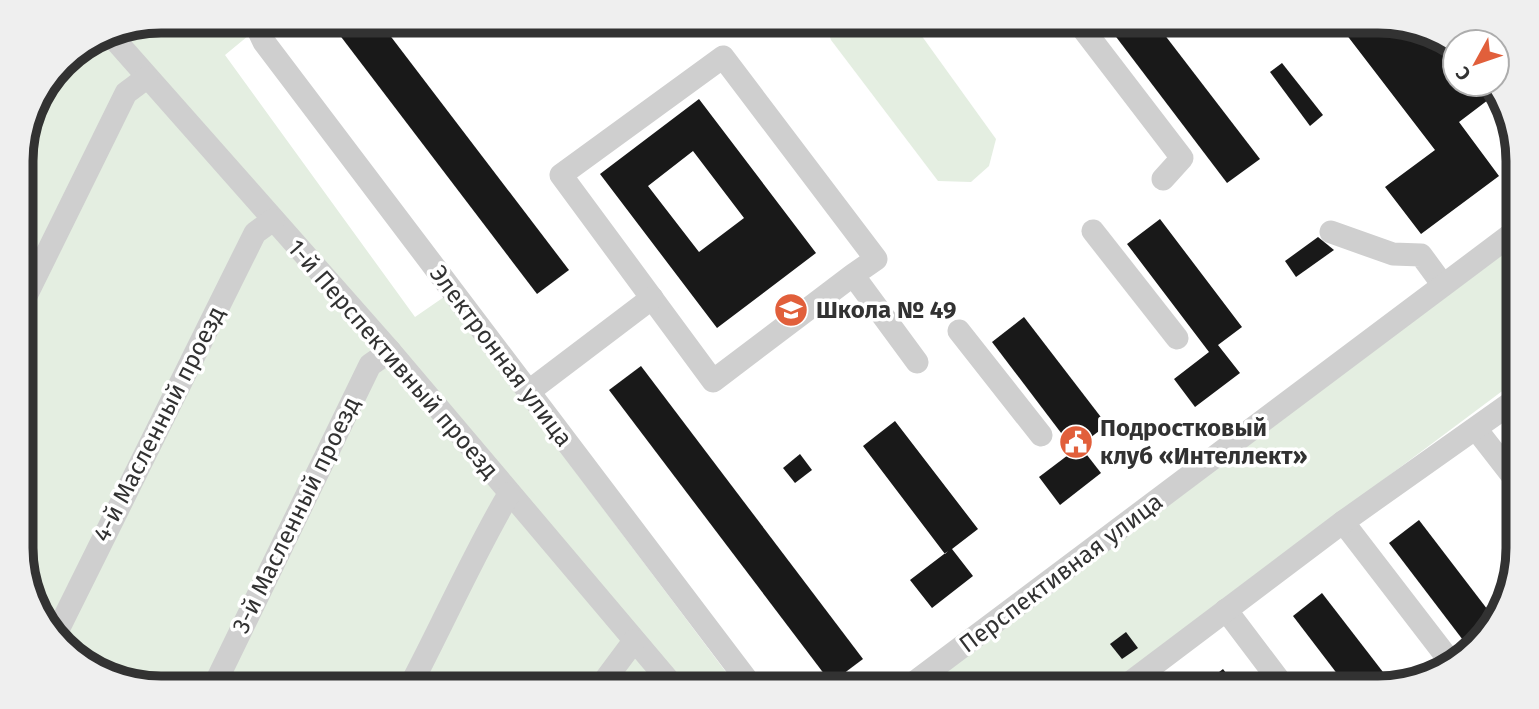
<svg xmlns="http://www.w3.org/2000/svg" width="1539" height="709" viewBox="0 0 1539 709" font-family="'Fira Sans',sans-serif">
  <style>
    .green { fill: #e4eee1 }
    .building { fill: #191919; fill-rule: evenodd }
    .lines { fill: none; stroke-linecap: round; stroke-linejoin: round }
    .minor { stroke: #cfcfcf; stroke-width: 23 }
    .labels { text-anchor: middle; stroke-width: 7; stroke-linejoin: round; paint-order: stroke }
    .poi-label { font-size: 24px; font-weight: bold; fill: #323232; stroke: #fff; text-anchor: start }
    .street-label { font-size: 24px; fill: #323232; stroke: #fff }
    .rim { fill: none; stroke: #323232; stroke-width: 9 }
  </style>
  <rect width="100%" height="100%" fill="#fff"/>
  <!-- green -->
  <g class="green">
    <path d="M162,21H243L248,36L225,55L415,317L444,297L738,688H162L108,677L50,633L22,566L21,152L36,99L69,56L108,32Z"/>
    <path d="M911,21L996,139L989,166L971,182L938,181L831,40L825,22Z"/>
    <path d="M1517,238V380L1105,688H921Z"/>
  </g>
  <!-- building -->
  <g class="building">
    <path d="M329,21H379L569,270L537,294Z"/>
    <path d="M1104,21H1154L1260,159L1227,183Z"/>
    <path d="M1336,21H1377L1431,32L1455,57V84H1475L1488,100L1459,122L1499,176L1421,234L1385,187L1435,150Z"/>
    <path d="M1282,63L1323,115L1310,126L1270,72Z"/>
    <path d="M699,99L816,253L717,328L600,174ZM693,151L744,218L699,252L648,186Z"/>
    <path d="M1160,219L1242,327L1218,345L1240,373L1195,407L1174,379L1209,352L1127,244Z"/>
    <path d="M1318,237L1334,250L1296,277L1285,261Z"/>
    <path d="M1024,317L1107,425L1074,450L992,342Z"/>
    <path d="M641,366L863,659L831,683L609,390Z"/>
    <path d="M895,421L978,529L952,549L973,576L932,608L910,580L948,551L945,554L863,446Z"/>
    <path d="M1080,446L1101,473L1060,505L1039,477Z"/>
    <path d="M800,454L812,470L795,483L783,468Z"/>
    <path d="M1419,520L1494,618L1469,648L1389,543Z"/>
    <path d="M1322,593L1393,685L1348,688L1293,616Z"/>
    <path d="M1126,632L1138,648L1122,659L1110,644Z"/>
    <path d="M1223,669L1237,688H1198Z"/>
  </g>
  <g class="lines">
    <!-- minor -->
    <g class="minor">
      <path d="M254,21L264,42L753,688"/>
      <path d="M1077,21L1182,158L1163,179"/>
      <path d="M108,32L390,351L675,688"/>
      <path d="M1093,231L1177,338"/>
      <path d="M1331,232L1393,254L1421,255L1443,285"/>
      <path d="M853,275L876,259L723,57L561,175L713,381L853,275L917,362"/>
      <path d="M22,304L126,93L146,78"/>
      <path d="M959,331L1041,435"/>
      <path d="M528,392L652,298"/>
      <path d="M1476,429L1518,483"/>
      <path d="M1343,522L1453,665"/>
      <path d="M1226,610L1285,688"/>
      <path d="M55,636L255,233L273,220"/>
      <path d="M213,688L370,365L390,351"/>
      <path d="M409,688C443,624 472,557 509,494"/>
      <path d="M599,688L634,641"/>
      <path d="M907,688L1517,230"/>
      <path d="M1123,688L1343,522L1518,398"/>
    </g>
  </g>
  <!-- icons -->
  <defs>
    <g id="school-disc" transform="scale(1.75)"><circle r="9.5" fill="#e15f3b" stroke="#fff"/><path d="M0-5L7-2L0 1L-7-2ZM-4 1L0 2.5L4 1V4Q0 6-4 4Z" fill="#fff"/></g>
    <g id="civic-disc" transform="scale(1.75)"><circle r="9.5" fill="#e15f3b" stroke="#fff"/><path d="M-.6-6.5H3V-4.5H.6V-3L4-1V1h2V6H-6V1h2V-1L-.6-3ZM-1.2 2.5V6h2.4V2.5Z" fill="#fff"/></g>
  </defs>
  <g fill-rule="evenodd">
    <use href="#school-disc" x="791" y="310"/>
    <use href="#civic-disc" x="1076" y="442"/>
  </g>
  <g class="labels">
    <!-- poi labels -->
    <g class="poi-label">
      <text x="816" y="318">Школа № 49</text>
      <text x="1100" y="436">Подростковый<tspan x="1100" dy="28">клуб «Интеллект»</tspan></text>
    </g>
    <!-- street labels -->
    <g class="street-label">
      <text transform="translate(501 356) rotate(53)" y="8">Электронная улица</text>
      <text transform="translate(393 359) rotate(49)" y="8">1-й Перспективный проезд</text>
      <text transform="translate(159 424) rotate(-63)" y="8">4-й Масленный проезд</text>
      <text transform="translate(296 515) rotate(-64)" y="8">3-й Масленный проезд</text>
      <text transform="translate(1061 573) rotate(-37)" y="8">Перспективная улица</text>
    </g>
  </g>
  <!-- crop -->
  <path d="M0 0H1539V709H0ZM161 33H1378A128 128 0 0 1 1506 161V548A128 128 0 0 1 1378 676H161A128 128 0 0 1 33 548V161A128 128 0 0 1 161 33Z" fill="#efefef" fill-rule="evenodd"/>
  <path class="rim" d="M161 33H1378A128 128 0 0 1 1506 161V548A128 128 0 0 1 1378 676H161A128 128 0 0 1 33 548V161A128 128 0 0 1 161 33Z"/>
  <!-- north arrow -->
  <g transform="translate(1476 63) rotate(230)"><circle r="33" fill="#ffffff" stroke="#adadad" stroke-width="2"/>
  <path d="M0-5L12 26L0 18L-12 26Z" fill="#e15f3b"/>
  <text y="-10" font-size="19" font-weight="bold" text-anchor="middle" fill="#323232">С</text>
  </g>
</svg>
